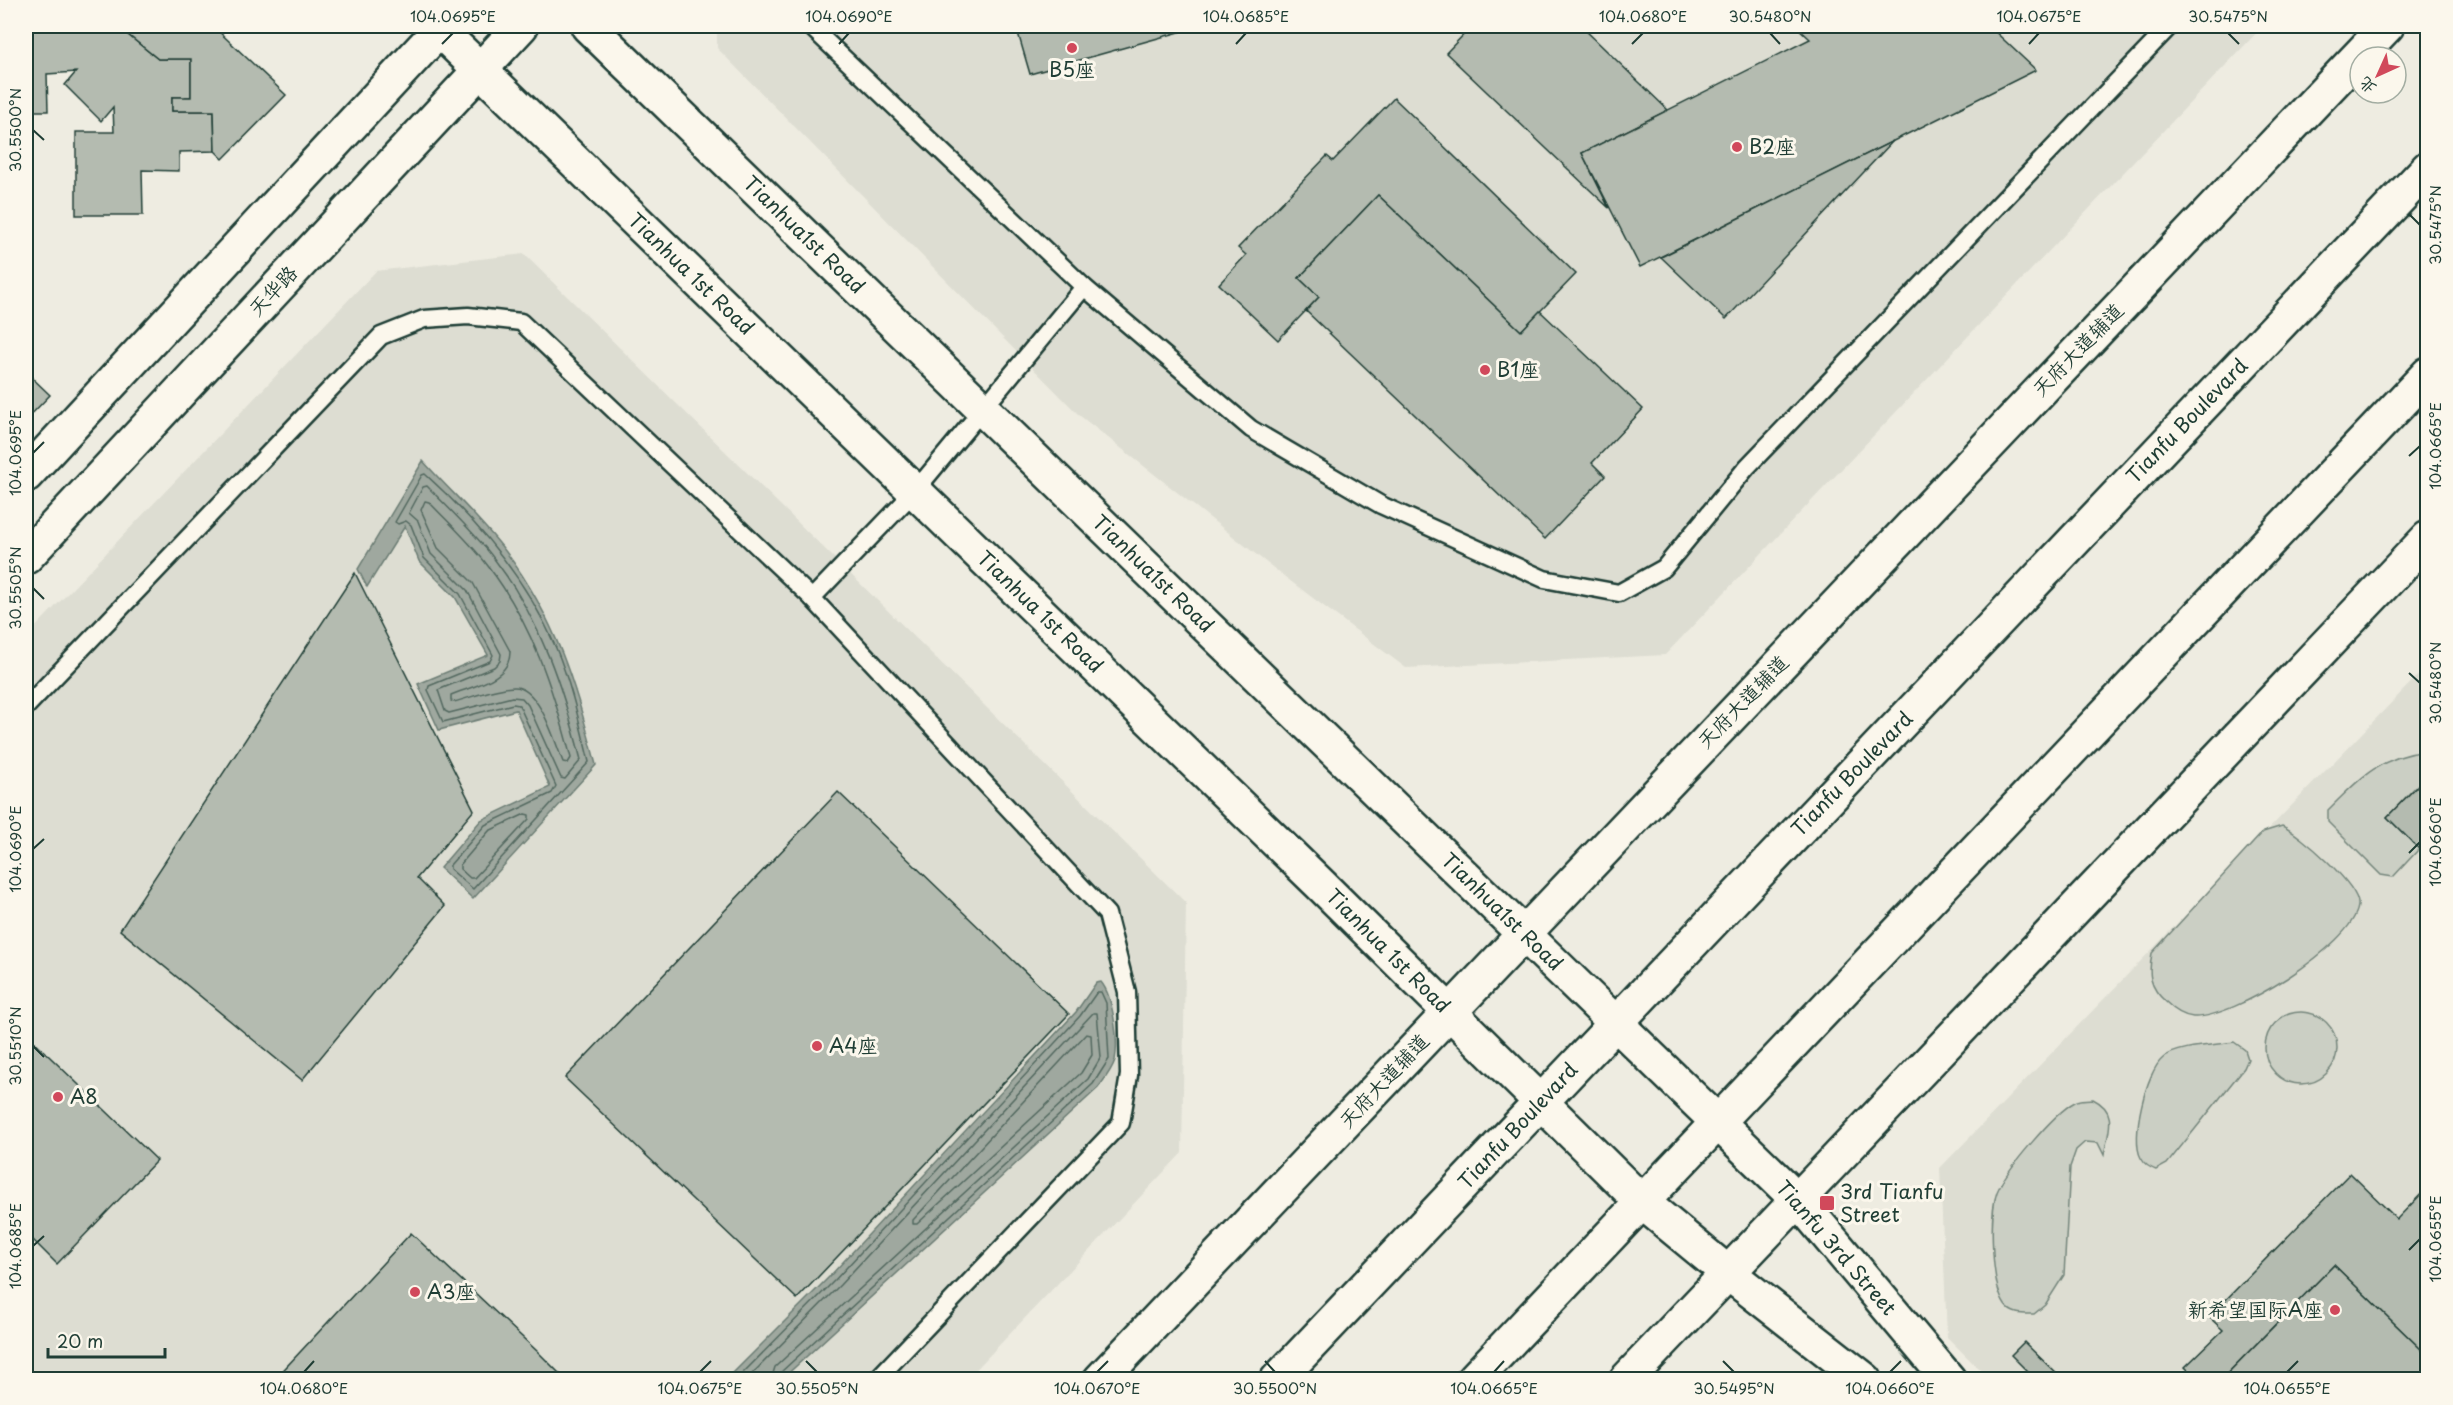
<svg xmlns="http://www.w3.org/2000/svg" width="2453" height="1405" viewBox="0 0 2453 1405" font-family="'Playpen Sans','LXGW WenKai TC',sans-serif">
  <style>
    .built { fill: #ddddd2 }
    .green { fill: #cbcfc4; stroke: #75867c; stroke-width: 1.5 }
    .water { fill: #9fa89f; stroke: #6c7d74; stroke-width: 1.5 }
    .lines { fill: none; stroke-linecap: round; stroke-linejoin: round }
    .shore { stroke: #52685f; stroke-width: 1.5 }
    .building { fill: #b4bbb0; stroke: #1f3d34; stroke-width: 1.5 }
    .lane-casing { stroke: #1f3d34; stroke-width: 21 }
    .secondary-casing { stroke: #1f3d34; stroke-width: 38 }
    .primary-casing { stroke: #1f3d34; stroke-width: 38 }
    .lane { stroke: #fbf7ec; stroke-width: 16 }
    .secondary { stroke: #fbf7ec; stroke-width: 33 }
    .primary { stroke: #fbf7ec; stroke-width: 33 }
    .ticks { fill: none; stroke: #1f3d34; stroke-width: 2 }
    .poi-dot { fill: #d1495b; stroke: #fbf7ec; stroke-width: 2 }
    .labels { text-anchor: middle; stroke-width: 6; stroke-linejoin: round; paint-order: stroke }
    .poi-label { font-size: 20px; fill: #1f3d34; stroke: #fbf7ec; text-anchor: start }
    .street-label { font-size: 20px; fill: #1f3d34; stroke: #fbf7ec }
    .neatline { fill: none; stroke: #1f3d34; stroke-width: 2 }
    .ticks-label { font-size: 15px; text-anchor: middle; fill: #1f3d34 }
  </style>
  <rect width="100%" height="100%" fill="#eeece1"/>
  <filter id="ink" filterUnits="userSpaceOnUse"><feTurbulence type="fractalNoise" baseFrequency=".0167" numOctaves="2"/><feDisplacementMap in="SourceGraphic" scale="12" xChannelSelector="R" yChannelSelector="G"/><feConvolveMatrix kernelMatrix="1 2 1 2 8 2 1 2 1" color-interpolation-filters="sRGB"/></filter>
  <g filter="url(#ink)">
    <!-- built -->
    <g class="built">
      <path d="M717,26H2263L1665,655L1406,668L1281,574L1079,415L717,48Z"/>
      <path d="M524,254L1186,903L1182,1153L967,1379H26V637L376,271Z"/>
      <path d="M2427,666V1379H1989L1947,1337L1940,1168Z"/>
    </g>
    <!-- green -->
    <g class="green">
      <path d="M2426,751L2427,775L2387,817L2419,849L2393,877L2381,875L2328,822V810C2360,778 2379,757 2426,751Z"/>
      <path d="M2282,826C2299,833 2361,887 2358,906C2353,945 2232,1020 2193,1017C2182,1016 2174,1010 2166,1002C2149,987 2148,974 2152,953L2263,832Z"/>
      <circle cx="2301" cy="1048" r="36"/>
      <path d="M2234,1042L2245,1050L2248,1059L2244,1068L2167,1164L2156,1170C2149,1167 2145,1165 2141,1158C2130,1139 2146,1072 2163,1058C2176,1046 2216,1045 2234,1042Z"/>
      <path d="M2093,1099C2119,1112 2108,1131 2104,1155L2098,1143L2085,1142L2076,1150L2070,1167L2064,1275L2045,1305L2034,1314C2023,1314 2012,1315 2005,1305C1991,1285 1989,1214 1997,1192C2006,1170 2054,1113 2075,1102C2079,1099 2087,1100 2093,1099Z"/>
    </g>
    <!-- water -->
    <g class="water">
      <path d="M423,461C450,491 482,520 506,552C556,619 576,686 596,765L473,899L440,868L481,820L550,787L516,710L439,730L418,684L488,655L455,597L419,561L405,526L367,587L358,569Z"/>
      <path d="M1101,982C1113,996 1119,1041 1115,1060C1112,1070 1104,1080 1098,1088L782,1379H727L830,1276L1076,1012L1096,983Z"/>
    </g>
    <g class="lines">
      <!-- shore -->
      <g class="shore">
        <path d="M425,474C478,522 528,582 556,648C571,684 580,725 589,762L473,889L450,869V865L485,825L552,793L556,786L519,705L513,704L443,722L428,690L429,686L490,661L493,655L460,594L424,558L411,525L406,521L398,524L395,522L422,475Z"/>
        <path d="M427,486C450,510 476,534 495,560C541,620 563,689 581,760L565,779L561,778L528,705L522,698L512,697L449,713L445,711L438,690L494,667L500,661L501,654L467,590L431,554L418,521L409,513L423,487Z"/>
        <path d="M425,501L429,502C449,523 471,543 488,566C532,623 553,689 571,758L568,763L563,762C555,742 539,686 514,687C494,688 473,697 454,702L451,701V695C472,686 511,680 510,651L473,583L438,548L421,510Z"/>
        <path d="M525,814L529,815V819L474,878H470L460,869V865L489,831Z"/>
        <path d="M1086,1034L1091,1035L1092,1055L1081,1073L917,1224H913V1220Z"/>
        <path d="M736,1380L835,1280L1080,1016L1097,992H1101L1106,1003L1109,1059L1093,1084L781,1372L778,1380"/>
        <path d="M746,1380L840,1285L1093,1013H1097L1101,1057L1088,1079L775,1367L771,1380"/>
      </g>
    </g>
    <!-- building -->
    <g class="building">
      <path d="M26,26H117L158,59H191V97H172V111H214L215,151L179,152V171L142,170L143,215H76V132H114L113,107L101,121L65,85L76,72L47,74L48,111H26Z"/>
      <path d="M117,26H213L286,95L223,159L215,151L214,111H172V97H191V59H158Z"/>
      <path d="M1016,26H1201L1030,74Z"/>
      <path d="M1472,26H1581L1668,110L1582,153L1609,208L1446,53Z"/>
      <path d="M1796,26H1989L2036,70L1640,267L1582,153L1810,39Z"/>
      <path d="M1394,98L1576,274L1521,331L1378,195L1299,278L1319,297L1278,340L1219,284L1246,255L1238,248L1327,156L1333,161Z"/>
      <path d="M1893,141L1726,319L1661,257Z"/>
      <path d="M1378,195L1521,331L1540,311L1643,409L1592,463L1605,476L1545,539L1306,311L1319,297L1299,278Z"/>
      <path d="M26,372L50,395L26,420Z"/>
      <path d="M355,573L474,810L417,878L445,906L302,1080L120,930Z"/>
      <path d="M2428,775V840L2419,849L2387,817Z"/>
      <path d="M838,792L1069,1014L797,1299L565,1078Z"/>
      <path d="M26,1034L157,1160L57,1264L26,1233Z"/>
      <path d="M2350,1173L2397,1219L2428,1187V1356L2334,1265L2221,1380H2198L2185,1367L2223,1330L2209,1317Z"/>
      <path d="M411,1233L538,1352L566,1380H274Z"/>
      <path d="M2334,1265L2428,1356V1380H2221Z"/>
      <path d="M2024,1342L2063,1380H2036L2011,1355Z"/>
    </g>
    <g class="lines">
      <!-- lane casing -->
      <g class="lane-casing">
        <g id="lane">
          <path d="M810,26L1084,287L1251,429L1381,505L1544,579L1619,593L1664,568L1747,467L2170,26"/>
          <path d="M812,598L915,491L1084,287"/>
          <path d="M26,707L381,336L424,319L468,316L521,322L812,598L1107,914L1127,992L1129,1075L1121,1123L876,1380"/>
        </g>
      </g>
      <!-- secondary casing -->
      <g class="secondary-casing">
        <g id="secondary">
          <path d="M435,26L1319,883L1642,1202L1728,1273L1865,1380"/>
          <path d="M588,26L1798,1200L1949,1380"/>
          <path d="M26,475L443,26"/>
          <path d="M26,557L521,26"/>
          <path d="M1100,1380L2387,26"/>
          <path d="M1626,1380L2428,538"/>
        </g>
      </g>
      <!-- primary casing -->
      <g class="primary-casing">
        <g id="primary">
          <path d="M1277,1380L2428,168"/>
          <path d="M1473,1380L2428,374"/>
        </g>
      </g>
      <!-- lane -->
      <use href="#lane" class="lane"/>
      <!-- secondary -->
      <use href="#secondary" class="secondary"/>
      <!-- primary -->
      <use href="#primary" class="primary"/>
    </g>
  </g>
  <!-- ticks -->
  <path class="ticks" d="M1770,33L1780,44M2228,33L2239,44M442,44L453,33M839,44L849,33M1236,44L1246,33M1632,44L1643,33M2029,44L2039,33M33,130L44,140M2409,214L2420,225M33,453L44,442M2409,456L2420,446M33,588L44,599M2409,673L2420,683M33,849L44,839M2409,853L2420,842M33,1046L44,1057M33,1246L44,1236M2409,1250L2420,1239M806,1361L817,1372M1265,1361L1275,1372M1723,1361L1734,1372M304,1372L314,1361M700,1372L711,1361M1097,1372L1108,1361M1494,1372L1504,1361M1890,1372L1901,1361M2287,1372L2298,1361"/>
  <!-- markers -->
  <g class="poi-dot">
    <circle cx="1072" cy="48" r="6"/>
    <circle cx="1737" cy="147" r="6"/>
    <circle cx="1485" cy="370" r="6"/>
    <circle cx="817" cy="1046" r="6"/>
    <circle cx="58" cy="1097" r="6"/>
    <rect x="1819" y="1195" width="16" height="16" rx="3"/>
    <circle cx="415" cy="1292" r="6"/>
    <circle cx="2335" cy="1310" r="6"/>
  </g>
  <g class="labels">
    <!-- poi labels -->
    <g class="poi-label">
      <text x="1072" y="77" text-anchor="middle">B5座</text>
      <text x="1749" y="154">B2座</text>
      <text x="1497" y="377">B1座</text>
      <text x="829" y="1053">A4座</text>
      <text x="70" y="1104">A8</text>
      <text x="1840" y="1199">3rd Tianfu<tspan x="1840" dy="23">Street</tspan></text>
      <text x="427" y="1299">A3座</text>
      <text x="2323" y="1317" text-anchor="end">新希望国际A座</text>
    </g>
    <!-- street labels -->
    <g class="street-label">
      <text transform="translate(804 235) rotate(44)" y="7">Tianhua1st Road</text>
      <text transform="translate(691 274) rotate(44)" y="7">Tianhua 1st Road</text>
      <text transform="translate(273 291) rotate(-47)" y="7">天华路</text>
      <text transform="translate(2078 350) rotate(-46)" y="7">天府大道辅道</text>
      <text transform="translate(2187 421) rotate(-46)" y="7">Tianfu Boulevard</text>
      <text transform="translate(1153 574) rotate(44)" y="7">Tianhua1st Road</text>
      <text transform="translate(1040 612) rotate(44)" y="7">Tianhua 1st Road</text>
      <text transform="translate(1743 702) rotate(-46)" y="7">天府大道辅道</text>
      <text transform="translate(1852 774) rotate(-46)" y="7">Tianfu Boulevard</text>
      <text transform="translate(1502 912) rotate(44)" y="7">Tianhua1st Road</text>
      <text transform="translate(1388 951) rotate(45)" y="7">Tianhua 1st Road</text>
      <text transform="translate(1384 1081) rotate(-47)" y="7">天府大道辅道</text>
      <text transform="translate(1518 1126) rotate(-47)" y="7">Tianfu Boulevard</text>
      <text transform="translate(1836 1248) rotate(49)" y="7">Tianfu 3rd Street</text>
    </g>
  </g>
  <!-- margin -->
  <rect width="2453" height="1405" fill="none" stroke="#fbf7ec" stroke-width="66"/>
  <!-- north arrow -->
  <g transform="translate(2378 75) rotate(225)"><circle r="28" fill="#fbf7ec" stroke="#a3ada2" stroke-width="1.5"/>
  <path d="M0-4.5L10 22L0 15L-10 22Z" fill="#d1495b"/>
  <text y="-9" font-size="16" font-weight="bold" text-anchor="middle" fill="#1f3d34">北</text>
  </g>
  <!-- scale -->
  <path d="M48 1348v9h117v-9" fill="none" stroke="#1f3d34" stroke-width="3"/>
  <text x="57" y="1348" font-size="18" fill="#1f3d34" stroke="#fbf7ec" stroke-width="4.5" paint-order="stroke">20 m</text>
  <rect x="33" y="33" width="2387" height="1339" class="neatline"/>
  <g class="ticks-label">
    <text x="453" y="22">104.0695°E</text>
    <text x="849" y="22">104.0690°E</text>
    <text x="1246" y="22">104.0685°E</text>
    <text x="1643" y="22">104.0680°E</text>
    <text x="1770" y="22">30.5480°N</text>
    <text x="2039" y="22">104.0675°E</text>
    <text x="2228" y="22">30.5475°N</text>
    <text transform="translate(16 130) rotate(-90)" y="5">30.5500°N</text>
    <text transform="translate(2436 225) rotate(-90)" y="5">30.5475°N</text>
    <text transform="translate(2436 446) rotate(-90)" y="5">104.0665°E</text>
    <text transform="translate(16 453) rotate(-90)" y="5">104.0695°E</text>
    <text transform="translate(16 588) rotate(-90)" y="5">30.5505°N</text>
    <text transform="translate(2436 683) rotate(-90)" y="5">30.5480°N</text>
    <text transform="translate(2436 842) rotate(-90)" y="5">104.0660°E</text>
    <text transform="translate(16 849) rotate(-90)" y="5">104.0690°E</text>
    <text transform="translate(16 1046) rotate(-90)" y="5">30.5510°N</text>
    <text transform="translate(2436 1239) rotate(-90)" y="5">104.0655°E</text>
    <text transform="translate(16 1246) rotate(-90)" y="5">104.0685°E</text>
    <text x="304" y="1394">104.0680°E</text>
    <text x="700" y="1394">104.0675°E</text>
    <text x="817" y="1394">30.5505°N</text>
    <text x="1097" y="1394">104.0670°E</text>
    <text x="1275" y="1394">30.5500°N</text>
    <text x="1494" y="1394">104.0665°E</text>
    <text x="1734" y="1394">30.5495°N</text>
    <text x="1890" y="1394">104.0660°E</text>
    <text x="2287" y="1394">104.0655°E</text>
  </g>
</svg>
